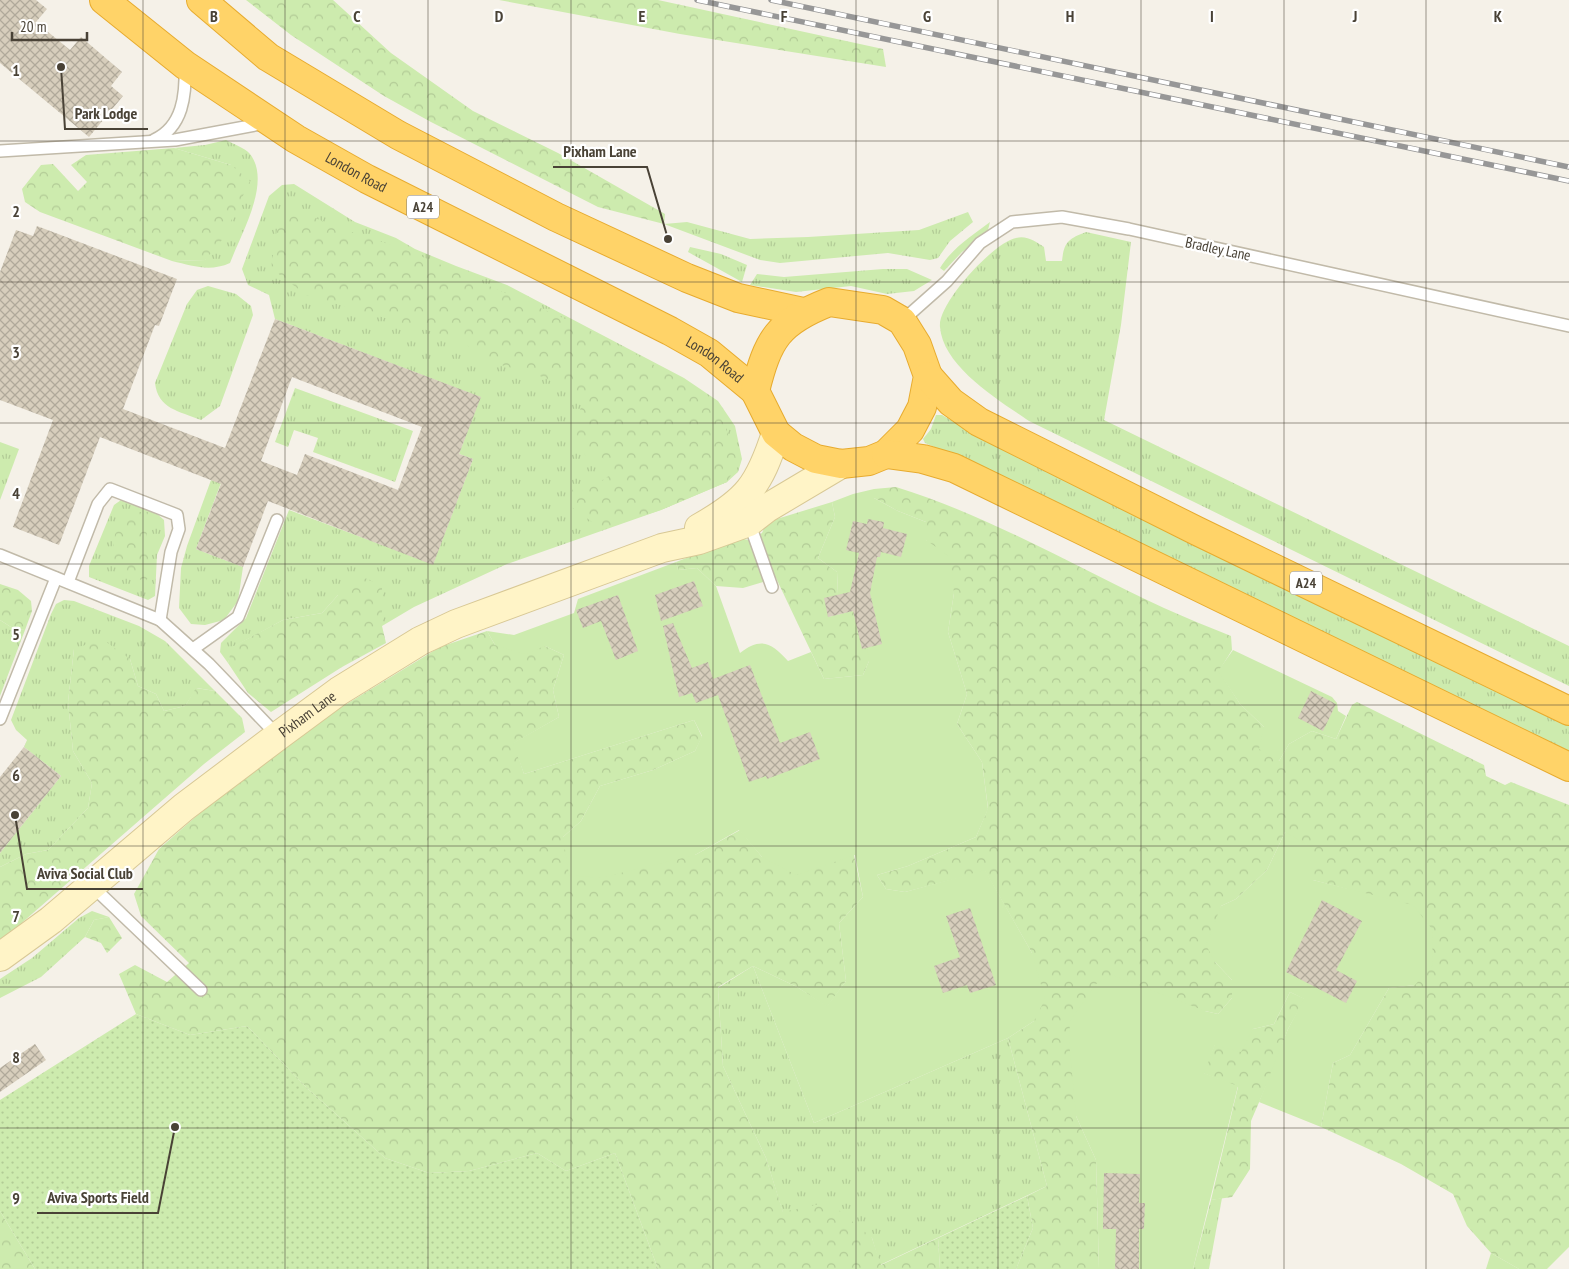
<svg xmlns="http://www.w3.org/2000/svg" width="1569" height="1269" viewBox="0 0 1569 1269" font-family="'PT Sans Narrow',sans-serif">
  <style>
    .grass { fill: url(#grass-tufts) }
    .forest { fill: url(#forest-crowns) }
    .park { fill: url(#park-dots) }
    .garden { fill: #cdebae }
    .building { fill: url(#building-cross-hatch); fill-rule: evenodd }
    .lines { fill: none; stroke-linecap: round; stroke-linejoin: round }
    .lane-casing { stroke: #c1baa9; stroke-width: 14 }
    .secondary-casing { stroke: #d8c895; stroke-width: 30 }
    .highway-casing { stroke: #e7ab2f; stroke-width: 30 }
    .lane { stroke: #fff; stroke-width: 11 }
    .secondary { stroke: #fff4c7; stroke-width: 28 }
    .highway { stroke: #ffd368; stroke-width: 28 }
    .rail-casing { stroke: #979797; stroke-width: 5.5 }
    .rail { stroke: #fff; stroke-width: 4; stroke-dasharray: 11; stroke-linecap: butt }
    .grid { fill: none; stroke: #494236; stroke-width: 1; stroke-opacity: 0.55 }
    .labels { text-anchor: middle; stroke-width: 4.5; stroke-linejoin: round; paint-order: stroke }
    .shield { fill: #fff; stroke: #807b72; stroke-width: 1 }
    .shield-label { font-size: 14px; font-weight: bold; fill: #494236 }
    .street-label { font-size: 15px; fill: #494236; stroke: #fff }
    .grid-label { font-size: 16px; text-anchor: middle; font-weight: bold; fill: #494236; stroke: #fff; stroke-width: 4.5; stroke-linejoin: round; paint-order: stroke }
    .leader { fill: none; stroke: #494236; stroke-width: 2 }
    .callout-dot { fill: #494236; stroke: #fff; stroke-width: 2 }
    .callout-label { font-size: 16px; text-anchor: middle; font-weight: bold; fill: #494236; stroke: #fff; stroke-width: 4.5; stroke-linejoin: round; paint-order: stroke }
  </style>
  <defs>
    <pattern id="grass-tufts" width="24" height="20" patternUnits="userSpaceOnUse" patternTransform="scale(1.25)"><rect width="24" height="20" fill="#cdebae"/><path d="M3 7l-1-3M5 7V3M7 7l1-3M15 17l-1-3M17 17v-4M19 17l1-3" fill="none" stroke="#b2cb96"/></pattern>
    <pattern id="forest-crowns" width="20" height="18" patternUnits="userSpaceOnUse" patternTransform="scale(1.25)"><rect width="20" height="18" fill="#cdebae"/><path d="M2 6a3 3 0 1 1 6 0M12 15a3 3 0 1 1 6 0" fill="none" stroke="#b2cb96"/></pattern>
    <pattern id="park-dots" width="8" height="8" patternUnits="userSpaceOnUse" patternTransform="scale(1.25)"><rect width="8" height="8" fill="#cdebae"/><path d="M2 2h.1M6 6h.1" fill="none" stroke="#b2cb96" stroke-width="1.8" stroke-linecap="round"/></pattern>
    <pattern id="building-cross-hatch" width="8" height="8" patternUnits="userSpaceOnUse" patternTransform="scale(1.25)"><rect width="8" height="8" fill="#d7cebc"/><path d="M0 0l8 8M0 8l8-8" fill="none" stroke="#b0a99a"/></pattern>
  </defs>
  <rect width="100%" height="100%" fill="#f5f1e8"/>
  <!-- grass -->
  <g class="grass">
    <path d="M226,140C233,144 245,148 250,154C272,182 241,234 230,263C210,272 193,266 172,261L205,260L231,165L174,148L205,145Z"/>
    <path d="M294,184L355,222L396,238L415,249L456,266L507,285L684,378L718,401L735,426L742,459L738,472L727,482L661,510L507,564L414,607L382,626L381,606L338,595L322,613L283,620L233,647L228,663L220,652L221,643L246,618L289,510L433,564L473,459L459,454L480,397L275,319L269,295L248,285L242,269L269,196L282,185Z"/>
    <path d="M968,212L973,222L950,241L938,258L930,260L888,253L780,263L760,260L664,224L687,222L750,239L808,237L919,230Z"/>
    <path d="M990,222L987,234L962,252L944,271L940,268C952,248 972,236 990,222Z"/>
    <path d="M1086,232L1131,242L1121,325L1104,420L1569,646V686L1029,421C1000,401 943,367 940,327C937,304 994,242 1016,238C1027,235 1036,242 1044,247L1046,261H1062C1064,242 1068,239 1086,232Z"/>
    <path d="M690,247L721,254L747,265L742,282L688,252Z"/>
    <path d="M883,269H907L932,280L914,291L887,294L851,286L796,292L750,285L757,274L784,277Z"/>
    <path d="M208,286L236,294L251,306L253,315L220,406L201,420C179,411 158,409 155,383L187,304L197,290Z"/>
    <path d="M295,388L413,431L395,482L313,452L318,438L294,430L288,447L275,442Z"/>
    <path d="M936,415H942L980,437L1569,725V753L991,471L925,443L923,439L931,429Z"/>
    <path d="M0,442L19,449L0,500Z"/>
    <path d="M211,480L221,483L196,549L243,567L238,601L224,620L205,625L191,624L179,608L181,568L187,546Z"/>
    <path d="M121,500L155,512L164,520L165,536L157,555L155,596L148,600L89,577V566L114,505Z"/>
    <path d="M64,600L74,601L139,626L165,641L215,691L197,688L185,706L164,711L156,694L138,686L130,659L74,649L68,702L73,751L92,783L88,808L48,850L26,854L0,867V853L61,776L24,747L27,740L16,730L11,720L51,614L56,604Z"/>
    <path d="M0,620L14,629L25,630L0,696Z"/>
    <path d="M92,911L109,917L94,920L85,937L41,977L0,998V979L32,958L79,918Z"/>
    <path d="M753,966L814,1123L1008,1038L1047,1186L880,1265L872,1238L783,1213L766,1158L723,1066L718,988Z"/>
    <path d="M1222,1198L1209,1269H1193L1211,1200Z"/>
  </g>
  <!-- forest -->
  <g class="forest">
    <path d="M246,0H333L391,53L473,111L558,153L665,214L664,224L598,207L431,122L384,96L291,35Z"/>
    <path d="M499,0H658L883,49L886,67L680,34Z"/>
    <path d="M174,148L231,165L250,181L222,240L205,260L172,261L40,212L25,202L22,189L41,165L53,164L78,191L87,182L71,165L86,155Z"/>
    <path d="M294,208L331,225L409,251L577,324L637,355L710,398L725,426L738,463L727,482L661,510L602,529L567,504L575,484H597L610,475V460L586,456L570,434L585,398L540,376L483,360L461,340L306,295L271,268L279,216Z"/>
    <path d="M896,487C990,516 1075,567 1164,608C1186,618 1209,627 1231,636L1232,650L1219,671L1240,704L1264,727L1279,761L1289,744L1312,731L1336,739L1352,705L1357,702L1484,765L1486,776L1505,785L1511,782L1569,805V1247L1547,1269H1519L1491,1253L1467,1226L1453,1194L1401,1164L1321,1127L1333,1063L1350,1055L1389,988L1415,985L1347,889L1313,880L1285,832L1267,870L1236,899L1221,906L1215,962L1232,980V998L1218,1014L1205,1011L1076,1116L1096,1160L1099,1269H1016L1033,1228L1027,1196L1047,1186L1008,1038L1034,1021L1032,953L985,871L905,892L886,889L877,875L908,866L976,837L988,808L982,762L957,724L967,694L948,632L954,593L926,540V522L898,511L874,498V489Z"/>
    <path d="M832,502L835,517L818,558L837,572L838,594L828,617L853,611L905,578L863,675L824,679L776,578L743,588L716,586L697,568L678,570L676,562L738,538L749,540L762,533L767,522Z"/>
    <path d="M130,512H148L146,547L152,573L145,582L111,564L115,534Z"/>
    <path d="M362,577L382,586V626L386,643L342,667L271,712L248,693L228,663L232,647L283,620L322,613L338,595Z"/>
    <path d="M0,584L18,590L31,601L32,611L25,630L14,629L0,620Z"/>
    <path d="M487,631L495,645L545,646L564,655L553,690L559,717L514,743L524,774L694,720L702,737L695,751L653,770L600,786L581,821L563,837L695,855L740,830L762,857L854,855L863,897L839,923L846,981L827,1007L797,987L753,966L718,987L723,1066L766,1158L783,1212L829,1202L872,1238L881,1265L938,1238L940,1269H658L615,1153L566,1171L537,1153L469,1171L429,1173L385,1158L307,1088L247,1026L190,1035L136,1014L119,974L135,965L167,982L189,963L141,916L134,894L159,849L258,762L327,716L440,647Z"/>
    <path d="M102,639L130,659L138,686L156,694L164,711L185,706L196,688L215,691L242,718L245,732L204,764L9,934L0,939V867L26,854L48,850L88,808L92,783L73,751L68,702L74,649Z"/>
    <path d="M109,917L122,938L107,953L101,943L85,937L94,920Z"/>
    <path d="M1290,992L1305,999L1288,1029L1275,1065L1251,1121L1250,1169L1232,1197L1211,1200L1238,1087L1203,1073L1215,1044L1253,1029L1274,1024Z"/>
    <path d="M0,1211L35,1269H0Z"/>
  </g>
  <!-- park -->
  <g class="park">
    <path d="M136,1014L190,1035L247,1026L307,1088L385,1158L429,1173L469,1171L537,1153L566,1171L615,1153L658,1269H35L0,1211V1100Z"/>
    <path d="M1027,1196L1033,1228L1016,1269H940L938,1238Z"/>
  </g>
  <!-- garden -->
  <g class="garden">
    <path d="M874,489V498L898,511L926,522V540L950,557L954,593L948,632L967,694L957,724L982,762L988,809L976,837L908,866L877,875L886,889L905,892L985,870L1032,953L1045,999L1034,1021L1008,1038L814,1123L753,966L797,987L827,1006L846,981L839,923L863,897L855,855L796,875L762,857L739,830L695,855L600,878L569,875L563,837L581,821L600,786L653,770L695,751L702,736L694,720L524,774L513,743L559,717L553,690L564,655L545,646L525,654L495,645L487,631L514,635L574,613L578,599L676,562L678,570L697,568L716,586L740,653C762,636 772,644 788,661L811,652L824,679L863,675L869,661L867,648L853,611L828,617L824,598L838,594L837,572L818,558L835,517L832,502L853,494Z"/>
    <path d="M1233,650L1332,697L1337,703L1338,711L1346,716L1336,739L1312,731L1289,744L1279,761L1259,749L1264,727L1240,704L1218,671Z"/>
    <path d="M1285,832L1313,848V880L1413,905L1432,929L1433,965L1415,985L1389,988L1350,1055L1333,1063L1321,1127L1259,1102L1288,1029L1304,999L1290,992L1274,1024L1253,1029L1241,1052L1215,1045L1204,1073L1238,1086L1193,1269H1099L1096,1160L1076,1116L1069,1041L1070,1021L1096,984L1112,975L1205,1011L1218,1014L1232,998V980L1215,962L1206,945L1221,906L1236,899L1267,870Z"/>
    <path d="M1491,1253L1519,1269H1486Z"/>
  </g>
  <!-- building -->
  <g class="building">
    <path d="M0,0H36L47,9L36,22L70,50L81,37L122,72L111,86L123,96L89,137L0,63Z"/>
    <path d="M37,226L177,279L159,326L155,325L123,409L225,448L275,319L481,397L459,454L473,459L433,565L268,501L243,567L196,549L221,484L100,437L59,545L13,527L53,420L0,400V272L16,230L33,236ZM292,377L422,427L398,490L305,454L297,475L261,461Z"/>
    <path d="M868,519L884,522L883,528L907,534L901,557L881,552L880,557H877L870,593L882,644L862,649L853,611L828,617L824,598L850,592L859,553L846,550L853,521L867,524Z"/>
    <path d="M694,581L703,606L661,621L655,595Z"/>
    <path d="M618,595L638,651L616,660L601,621L583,628L576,610Z"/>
    <path d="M673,623L692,668L708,662L713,679L750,665L780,743L810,732L820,759L767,779L766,776L749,782L718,695L696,703L692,693L679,697L663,626Z"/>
    <path d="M1311,691L1336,704L1323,731L1298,718Z"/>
    <path d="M24,747L61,776L0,853V777Z"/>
    <path d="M1322,900L1362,921L1336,970L1357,981L1346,1003L1286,972Z"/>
    <path d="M970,908L996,985L970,993L967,985L943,993L934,966L960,957L946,916Z"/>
    <path d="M35,1044L46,1060L0,1092V1068Z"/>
    <path d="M1104,1173L1140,1174L1139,1203H1145L1144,1229H1139V1269H1115L1116,1229H1103Z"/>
  </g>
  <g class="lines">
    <!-- lane casing -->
    <g class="lane-casing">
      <g id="lane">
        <path d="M154,140C183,127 186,95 185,66"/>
        <path d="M0,151L175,140L266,123"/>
        <path d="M902,321L947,281L980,243L1012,222L1062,217L1129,229L1569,326"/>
        <path d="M749,522L772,587"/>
        <path d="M0,555L160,620L209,664L278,736"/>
        <path d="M68,582L98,504L110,489L177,515L179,529L171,552L160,620"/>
        <path d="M193,649L238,617L277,520"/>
        <path d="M0,719L56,578"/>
        <path d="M91,885L201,990"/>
      </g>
    </g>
    <!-- secondary casing -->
    <g class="secondary-casing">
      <g id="secondary">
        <path d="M699,528C747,501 759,486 776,433"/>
        <path id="s1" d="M0,957L51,920L184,807L278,736L339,691L420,641L456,624L662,548L699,540L749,522L767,508L841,464"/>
      </g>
    </g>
    <!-- highway casing -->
    <g class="highway-casing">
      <g id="highway">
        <path id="s2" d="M104,0L185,65L296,139L367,179L670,331L709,353L755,391"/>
        <path d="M201,0L268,57L398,135L556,217L687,278L738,298L803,312"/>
        <path d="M829,302L883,310L902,321L917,345L928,376L922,407L910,430L886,454L869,461L841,464L816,459L793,447L776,433L755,391C768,339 778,322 829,302Z"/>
        <path d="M928,376L951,402L979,422L1197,531L1569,711"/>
        <path d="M886,454L923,459L954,468L1569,767"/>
      </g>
    </g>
    <!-- lane -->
    <use href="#lane" class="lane"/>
    <!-- secondary -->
    <use href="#secondary" class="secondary"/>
    <!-- highway -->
    <use href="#highway" class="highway"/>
    <!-- rail casing -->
    <g class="rail-casing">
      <g id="rail">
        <path d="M697,0L1569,181"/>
        <path d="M771,0L1569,167"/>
      </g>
    </g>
    <!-- rail -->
    <use href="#rail" class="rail"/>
  </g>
  <!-- grid -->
  <path class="grid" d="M143,0V1269M285,0V1269M428,0V1269M571,0V1269M713,0V1269M856,0V1269M998,0V1269M1141,0V1269M1284,0V1269M1426,0V1269M0,141H1569M0,282H1569M0,423H1569M0,564H1569M0,705H1569M0,846H1569M0,987H1569M0,1128H1569"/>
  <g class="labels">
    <!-- shield labels -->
    <g class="shield">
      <rect x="407" y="195.5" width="32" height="23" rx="4"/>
      <rect x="1290" y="571.5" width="32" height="23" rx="4"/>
    </g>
    <g class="shield-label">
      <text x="423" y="212">A24</text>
      <text x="1306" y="588">A24</text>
    </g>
    <!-- street labels -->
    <g class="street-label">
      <text dy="5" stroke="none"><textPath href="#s2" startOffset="306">London Road</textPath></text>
      <text transform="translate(1218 249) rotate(12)" y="5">Bradley Lane</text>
      <text dy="5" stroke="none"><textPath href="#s2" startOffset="711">London Road</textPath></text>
      <text dy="5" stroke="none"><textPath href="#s1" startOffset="392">Pixham Lane</textPath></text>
    </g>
  </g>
  <g class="grid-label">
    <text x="214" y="22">B</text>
    <text x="357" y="22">C</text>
    <text x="499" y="22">D</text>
    <text x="642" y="22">E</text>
    <text x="784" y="22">F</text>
    <text x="927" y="22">G</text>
    <text x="1070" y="22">H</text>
    <text x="1212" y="22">I</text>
    <text x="1355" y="22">J</text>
    <text x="1498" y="22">K</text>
    <text x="16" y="76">1</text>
    <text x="16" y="217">2</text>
    <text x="16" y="358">3</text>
    <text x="16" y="499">4</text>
    <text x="16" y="640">5</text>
    <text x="16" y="781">6</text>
    <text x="16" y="922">7</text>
    <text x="16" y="1063">8</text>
    <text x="16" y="1204">9</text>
  </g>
  <!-- callouts -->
  <path class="leader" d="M61 67L65 129H148M668 239L647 167H553M15 815L27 889H143M175 1127L158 1213H37"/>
  <g class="callout-dot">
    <circle cx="61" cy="67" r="5"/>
    <circle cx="668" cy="239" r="5"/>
    <circle cx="15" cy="815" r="5"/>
    <circle cx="175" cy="1127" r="5"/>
  </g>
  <g class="callout-label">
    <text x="106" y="119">Park Lodge</text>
    <text x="600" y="157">Pixham Lane</text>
    <text x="85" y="879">Aviva Social Club</text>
    <text x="98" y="1203">Aviva Sports Field</text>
  </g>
  <!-- scale -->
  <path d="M12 32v8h75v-8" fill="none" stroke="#494236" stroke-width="2.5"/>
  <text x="20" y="32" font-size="15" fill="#494236" stroke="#ffffff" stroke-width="4" paint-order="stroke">20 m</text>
</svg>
